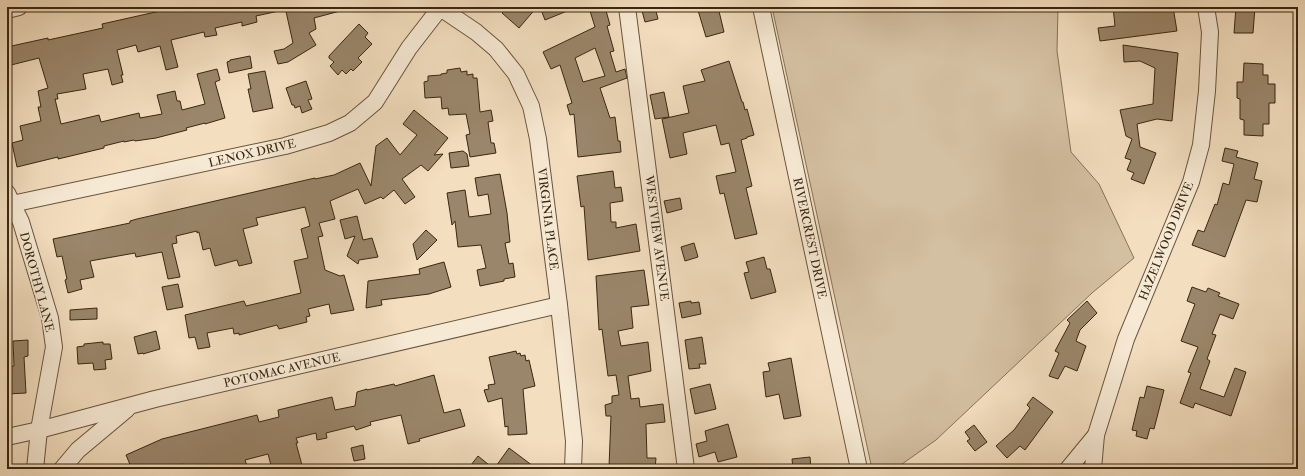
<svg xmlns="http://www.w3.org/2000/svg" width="1305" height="476" viewBox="0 0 1305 476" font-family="'IM FELL Double Pica',serif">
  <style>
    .green { fill: #d3bfa1; stroke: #867359 }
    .building { fill: #9a866b; stroke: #392711; fill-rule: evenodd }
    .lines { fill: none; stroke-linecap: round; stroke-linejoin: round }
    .minor-casing { stroke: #68553c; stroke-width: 18 }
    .minor { stroke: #f7ead5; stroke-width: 16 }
    .labels { text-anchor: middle; stroke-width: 3.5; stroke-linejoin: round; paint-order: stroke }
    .street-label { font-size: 12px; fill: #392711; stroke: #f7ead5 }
  </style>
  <rect width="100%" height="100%" fill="#f3debf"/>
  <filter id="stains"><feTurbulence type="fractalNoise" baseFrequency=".005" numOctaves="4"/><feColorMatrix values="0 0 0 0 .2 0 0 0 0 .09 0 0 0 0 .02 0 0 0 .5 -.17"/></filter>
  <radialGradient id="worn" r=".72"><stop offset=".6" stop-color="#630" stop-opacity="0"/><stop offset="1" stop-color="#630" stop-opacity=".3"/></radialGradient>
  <!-- green -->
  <path class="green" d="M772,7H1058L1057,51L1071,152L1099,184L1134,258L1092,293L936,440L895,469H872Z"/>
  <!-- building -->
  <g class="building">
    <path d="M178,7H278L279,11L256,16L257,22L242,26V22L215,28L217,35L205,37L204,32L171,40L178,67L166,70L160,46L138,52L136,45L117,50L123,75H121L123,82L112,85L108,69L83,74L86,89L57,94L58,99H55L61,124L99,115L101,122L139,113L140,118L162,114L157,95L175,91L177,101H180L182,110L205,104L197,74L217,69L220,80L215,82L225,118L205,124V123L186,128L187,130L156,138L135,141L134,140L124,142V141L104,146V148L58,159V157L17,167L12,143L23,140L20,126L41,121L38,107H41L38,91L48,88L39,58L7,66V47L48,38V40L103,28L102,24Z"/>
    <path d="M285,7H339L340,11L314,18L316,29L309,33L316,45L288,62L278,64L274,51L284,49L293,43Z"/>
    <path d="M507,7H537L519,28L502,13Z"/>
    <path d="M540,7H577L545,20Z"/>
    <path d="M602,7H605L610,25L607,26L614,51L610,52L616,72L625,69L627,78L600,88L610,118L615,117L618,141H620L621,152L578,157L574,114L570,115L567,105L572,103L560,65L551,69L543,52L595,27L590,11ZM595,48L605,76L583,82L575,58Z"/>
    <path d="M641,7H655L658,19L645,22Z"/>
    <path d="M697,7H718L724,32L706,37Z"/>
    <path d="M1113,7H1150L1151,10L1173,7L1177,31L1100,41L1098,28L1115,26Z"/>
    <path d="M1236,7H1255L1253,33H1234Z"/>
    <path d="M359,24L368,33L365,37L372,44L358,58L362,62L353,71L351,69L346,74L342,70L338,75L330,66L334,62L329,58V56Z"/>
    <path d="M1123,45L1178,53L1172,121L1157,119L1137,124L1140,147L1156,153L1144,184L1131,179L1134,173L1127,170L1131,160L1125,158L1132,139L1126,136L1120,110L1153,104L1155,68L1140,61L1124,62Z"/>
    <path d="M250,56L252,68L229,73L227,62L230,61V60Z"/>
    <path d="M729,61L742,102H743L745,110L747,109L754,135L747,137V138L741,140L752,186L746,188L757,234L735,239L724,193L720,194L716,176L736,172L729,143L721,145L716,125L683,133L687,154L670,158L662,119L689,113L683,86L705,81L701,70Z"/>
    <path d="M1244,63L1263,64V75H1268V84H1275V103H1269V124H1263V136L1244,135V120L1240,119V99L1237,98V82H1243Z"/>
    <path d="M460,68L461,72L467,71V75L473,74V78H477L480,112L491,110L493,121L488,122L491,143H494L496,153L470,157L466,135L470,134L466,114L449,115L448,108L442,109L441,97L425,98L424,82L428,81V76L441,75V74L447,73V70Z"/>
    <path d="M265,71L273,108L253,112L248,89H251L248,74Z"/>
    <path d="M306,81L312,99L308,100L312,109L302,113L300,106L295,108L294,105H292L286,88Z"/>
    <path d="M664,92L669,117L655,119L650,95Z"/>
    <path d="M414,110L448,138L434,155L443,154L428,171L421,165L402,179L415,197L405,204L394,190L383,199L381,197L365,204L358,189L330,201L335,219L319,223L323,236L318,237L325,270L340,276L344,275L354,310L331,314L329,304L308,309L310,316L306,317L307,322L279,329L277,325L239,335V333L234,334L233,328L207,333L210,347L198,349L195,337L189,338L185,315L244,301L246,306L301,293L294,261L308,258L301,229L310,226L305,207L256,218L258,225L243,229L252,263L239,266L237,260L215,266L210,248L203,250L199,232L197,233V231L176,236L177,243L172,244L180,277L168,279L162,252L136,257L135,253L90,261L94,277L80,280L82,289L68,293L65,280L67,279L62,256L57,257L53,239L130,223V221L137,219L315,178V179L334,175L360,163L371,186L376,146L387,138L400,155L417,135L403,124Z"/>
    <path d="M1225,148L1238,151L1236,157L1258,163L1254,179L1262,181L1257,202L1246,200L1225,257L1192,245L1198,230L1204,232L1215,204L1217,205L1223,183L1229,185L1234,164L1222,161Z"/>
    <path d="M463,151L467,154L469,166L451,168L449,153Z"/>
    <path d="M613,171L615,188L621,187L623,201L610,203L611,222H616V228L636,224L640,251L588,260L584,206L581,207L577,176Z"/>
    <path d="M500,174L507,213L510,242L505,243L509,264L513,263L515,277L504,279V281L480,286L477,270L486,268L481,245L458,247L455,221L452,225L447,193L465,190L469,217L491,214L488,194L478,196L475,178Z"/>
    <path d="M680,198L682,209L667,213L664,201Z"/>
    <path d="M357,216L363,240L372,238L378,257L359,260L358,264L347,256L355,236L345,239L340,220Z"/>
    <path d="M426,230L437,240L417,260L413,244Z"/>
    <path d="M694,243L698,257L685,261L681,247Z"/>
    <path d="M764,257L767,269H770L776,292L751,299L744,273L749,272L746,262Z"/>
    <path d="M444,262L451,287L429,294L381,300L382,305L366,308L368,281L420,274L419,269Z"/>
    <path d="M644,270L649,305L631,307L633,328L618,331L621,346L648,342L651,371L628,376L631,399L639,398L640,407L663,404L665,422L646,424L647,458H656L655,469L609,467L611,416H606L605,405L612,403V396L619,395L616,375L608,376L602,329L599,330L596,276Z"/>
    <path d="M178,284L183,307L167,310L162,287Z"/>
    <path d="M1192,287L1206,292L1208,288L1220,293L1218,296L1239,304L1233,319L1220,314L1212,334L1216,335L1207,359L1210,361L1200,389L1224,397L1235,368L1246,372L1231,416L1195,403L1193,408L1180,403L1191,373L1188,372L1198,347L1181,341L1195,304L1187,301Z"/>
    <path d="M691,301V303L699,302L701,314L682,318L679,303Z"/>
    <path d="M1087,301L1097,313L1080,330L1076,341L1086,346L1077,371L1065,366L1058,379L1049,376L1059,353L1055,351L1070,323L1067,320Z"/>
    <path d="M97,308V319L70,320V310Z"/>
    <path d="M156,331L160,349L143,354V353L138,354L134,337Z"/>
    <path d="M702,337L706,364H699L700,368L689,369L685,340Z"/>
    <path d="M28,340V356L24,357L26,393L7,394V367L14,366L13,341Z"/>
    <path d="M103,342V344H110L112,359L105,360L106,369L94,370L93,363L78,364L77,347L84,346V344Z"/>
    <path d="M516,351L517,354L520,353L521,356L525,355L526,361L529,360L535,386L523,389L527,434L508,435V426L505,427L502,398L488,402L484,390L489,389L488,385L495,384L489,357Z"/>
    <path d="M791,358L801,416L784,419L779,394L766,397L763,372L770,371L768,363Z"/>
    <path d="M434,375L444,413L460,409L465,426L419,439L420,441L408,444L401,415L370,422L371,425L356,430L354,426L326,433L327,438L317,440L316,433L296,438L298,443H296L303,469H272L268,454L245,460L248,469H184L183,464L164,469H132L126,455L162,439L257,415L259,422L279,417L278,410L332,397L335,410L355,406L357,392L367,389V390L394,384L395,386Z"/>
    <path d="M710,384L716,409L695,414L690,389Z"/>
    <path d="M1147,386L1164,390L1154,429L1150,428L1147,439L1136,436L1137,431L1132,430L1140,397L1144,398Z"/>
    <path d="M1033,397L1053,412L1025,450L1020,446L1007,458L996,446L1014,430L1030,408L1027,405Z"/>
    <path d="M728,424L737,457L718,462L715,452L699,457L696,444L707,441L705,431Z"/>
    <path d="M974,425L987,442L975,451L967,441L970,439L965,432Z"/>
    <path d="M363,445L365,459L354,461L351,448Z"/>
    <path d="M509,448L537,469H477L471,465L478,456L494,469Z"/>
    <path d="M810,457L811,469H793L792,459Z"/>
  </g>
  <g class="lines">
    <!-- minor casing -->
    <g class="minor-casing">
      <g id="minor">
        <path d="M439,7L476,32L496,49L516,74L531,106L538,139L559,305L574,441L573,469"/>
        <path d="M627,7L686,469"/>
        <path d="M761,7L859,469"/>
        <path d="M7,10L19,7"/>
        <path d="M7,193L21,222L50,318L54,347L39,430L35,469"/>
        <path d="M7,205L285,146L329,133L350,123L375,102L409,48L440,8"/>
        <path d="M7,437L39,430L155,399L559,305"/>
        <path d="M62,469L78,450L127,409"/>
        <path d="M1068,469L1096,435"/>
        <path d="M1093,469L1096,435L1126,339L1191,182L1201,145L1207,91L1210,32L1206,7"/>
      </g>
    </g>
    <!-- minor -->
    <use href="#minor" class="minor"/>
  </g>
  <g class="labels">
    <!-- street labels -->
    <g class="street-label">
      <text transform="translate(252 153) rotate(-13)" y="4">LENOX DRIVE</text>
      <text transform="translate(548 219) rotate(83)" y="4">VIRGINIA PLACE</text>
      <text transform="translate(657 238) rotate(83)" y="4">WESTVIEW AVENUE</text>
      <text transform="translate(810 238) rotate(78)" y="4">RIVERCREST DRIVE</text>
      <text transform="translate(1166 241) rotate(-68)" y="4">HAZELWOOD DRIVE</text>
      <text transform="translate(37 282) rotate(75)" y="4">DOROTHY LANE</text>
      <text transform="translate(282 370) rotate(-13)" y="4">POTOMAC AVENUE</text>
    </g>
  </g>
  <!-- margin -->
  <rect width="1305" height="476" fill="none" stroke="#f3debf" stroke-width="24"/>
  <rect x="8" y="8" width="1289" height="460" fill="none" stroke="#392711" stroke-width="2"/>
  <rect x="12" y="12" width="1281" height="452" fill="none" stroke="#392711"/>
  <rect width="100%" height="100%" filter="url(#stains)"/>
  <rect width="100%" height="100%" fill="url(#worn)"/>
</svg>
